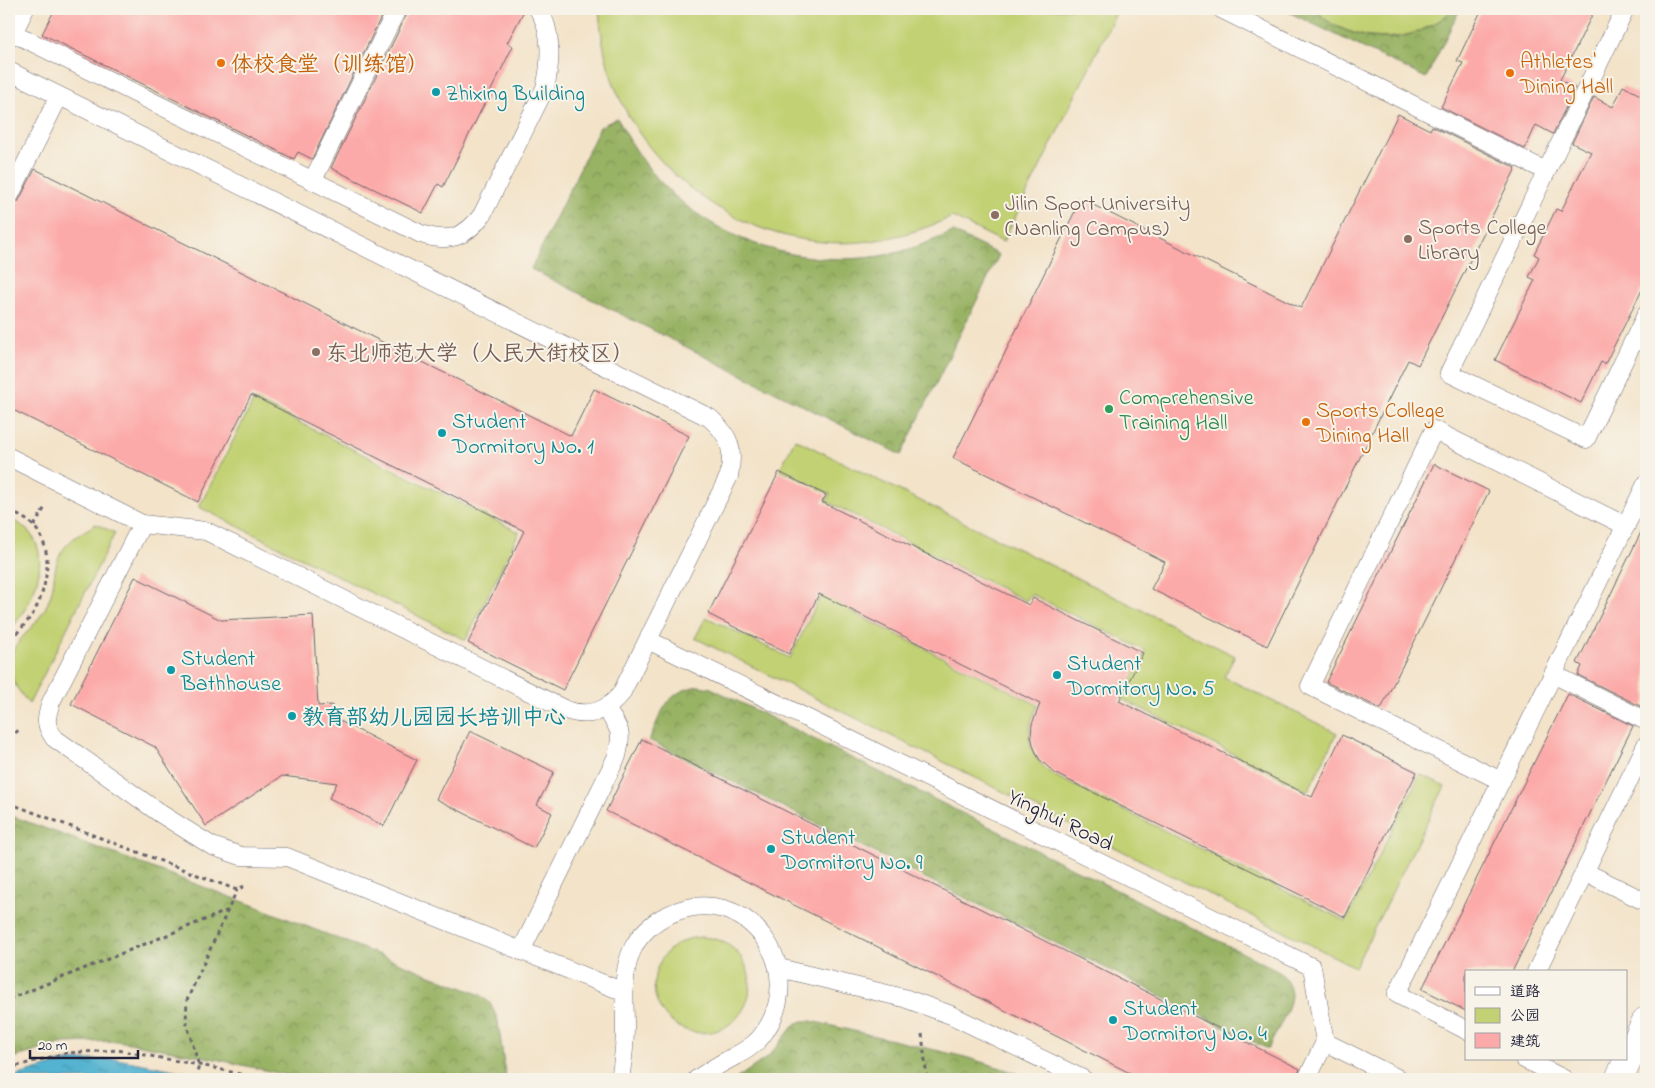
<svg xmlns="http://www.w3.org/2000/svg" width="1655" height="1088" viewBox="0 0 1655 1088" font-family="'Indie Flower','LXGW WenKai TC',sans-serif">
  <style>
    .green { fill: #c2d173; stroke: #727a57 }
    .forest { fill: url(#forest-crowns); stroke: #5e6a50 }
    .water { fill: url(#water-ripples); stroke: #3a6a86 }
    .building { fill: #fcaaa9 }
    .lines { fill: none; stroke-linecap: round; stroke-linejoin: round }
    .lane-casing { stroke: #6b666d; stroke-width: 19 }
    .secondary-casing { stroke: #6b666d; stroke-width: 29 }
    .path { stroke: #6b666d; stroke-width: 3; stroke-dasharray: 4 4; stroke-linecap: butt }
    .lane { stroke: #fff; stroke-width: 18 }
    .secondary { stroke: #fff; stroke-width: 28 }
    .food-dot { fill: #e8710a; stroke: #f7f3e8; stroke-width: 2 }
    .culture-dot { fill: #0f9aa8; stroke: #f7f3e8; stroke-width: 2 }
    .education-dot { fill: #8d6e63; stroke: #f7f3e8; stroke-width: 2 }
    .leisure-dot { fill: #2e9e5b; stroke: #f7f3e8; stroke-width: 2 }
    .labels { text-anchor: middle; stroke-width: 4; stroke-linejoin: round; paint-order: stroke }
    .food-label { font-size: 22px; fill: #c56008; stroke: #f7f3e8; text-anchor: start }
    .culture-label { font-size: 22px; fill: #0d838f; stroke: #f7f3e8; text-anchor: start }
    .education-label { font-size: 22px; fill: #785e54; stroke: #f7f3e8; text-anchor: start }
    .leisure-label { font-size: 22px; fill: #27864d; stroke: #f7f3e8; text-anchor: start }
    .street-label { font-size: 22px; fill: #22223b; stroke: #f7f3e8 }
  </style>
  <defs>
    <pattern id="forest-crowns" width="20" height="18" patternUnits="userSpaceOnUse" patternTransform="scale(1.25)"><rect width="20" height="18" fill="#99b365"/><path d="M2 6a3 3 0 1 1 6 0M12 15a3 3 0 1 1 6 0" fill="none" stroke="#7c9154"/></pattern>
    <pattern id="water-ripples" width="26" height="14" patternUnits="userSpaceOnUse" patternTransform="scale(1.25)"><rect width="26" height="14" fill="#52b3d0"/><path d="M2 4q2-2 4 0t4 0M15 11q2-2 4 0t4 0" fill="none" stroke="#4491aa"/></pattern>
  </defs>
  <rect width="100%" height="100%" fill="#f7f3e8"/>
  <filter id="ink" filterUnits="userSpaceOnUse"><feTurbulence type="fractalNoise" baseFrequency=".02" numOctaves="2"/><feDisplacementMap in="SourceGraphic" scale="10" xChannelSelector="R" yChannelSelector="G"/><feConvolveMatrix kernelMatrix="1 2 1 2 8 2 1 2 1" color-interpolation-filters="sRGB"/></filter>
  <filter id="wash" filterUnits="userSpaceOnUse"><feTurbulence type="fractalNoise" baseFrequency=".0096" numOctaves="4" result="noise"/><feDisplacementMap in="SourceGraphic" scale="20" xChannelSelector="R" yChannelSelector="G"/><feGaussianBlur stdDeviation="1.12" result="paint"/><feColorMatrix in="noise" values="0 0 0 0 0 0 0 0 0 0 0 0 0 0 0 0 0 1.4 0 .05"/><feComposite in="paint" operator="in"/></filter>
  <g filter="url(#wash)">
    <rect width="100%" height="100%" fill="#f3e3c9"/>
    <!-- green -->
    <g class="green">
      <path d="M599,9H1118L1003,242L952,217C923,230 893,239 861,242C762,251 662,190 621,101C607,72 601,40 599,9Z"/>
      <path d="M1313,9H1454C1418,41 1374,47 1331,23C1325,20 1319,14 1313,9Z"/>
      <path d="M254,400L519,532L466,640L199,507Z"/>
      <path d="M795,439L1235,656L1224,677L1337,733L1308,791L1122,699L1146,651L1031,594L1026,601L826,501L830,494L780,469Z"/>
      <path d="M9,519C61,539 37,600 9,631Z"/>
      <path d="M96,524L115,533L29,704C19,691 9,680 10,663C11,643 32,630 41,615C46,608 50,599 52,590C55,577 54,565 61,553C69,539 83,532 96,524Z"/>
      <path d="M827,583L856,598L850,611L1038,705C1023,734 1028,758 1055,776L1346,921L1420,774L1445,786L1355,967L695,638L706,617L790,658Z"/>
      <circle cx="702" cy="985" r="48"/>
    </g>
    <!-- forest -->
    <g class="forest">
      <path d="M1282,9C1290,9 1307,7 1313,9C1320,12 1325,20 1332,24C1374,47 1418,42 1454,9H1460L1426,78Z"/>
      <path d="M617,118C629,139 641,160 657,178C713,241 802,270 885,255C909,251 931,241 953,232L999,255L901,455L531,269L600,127Z"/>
      <path d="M699,686L711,688L1279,971C1286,978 1291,986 1291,995C1291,1008 1274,1036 1268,1049L649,740C662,713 665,691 699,686Z"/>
      <path d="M9,815L255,906L481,995L491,1004L498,1021L506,1079H304L211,1058L118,1041L64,1043L9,1059Z"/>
      <path d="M803,1021H811L965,1057L1017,1073L1031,1079H736L769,1056L795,1024Z"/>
    </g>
    <!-- water -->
    <path class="water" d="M117,1059L222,1079H9V1078L67,1061Z"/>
    <g id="blocks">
      <!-- building -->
      <g class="building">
        <path d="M55,9H385L312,159L298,152L294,159L42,34Z"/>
        <path d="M408,9H525L507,43L513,46L443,187L438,184L423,213L331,168L407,14Z"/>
        <path d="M1482,9H1595L1560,80L1575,88L1553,134L1536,125L1525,149L1441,107L1463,63L1457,61Z"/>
        <path d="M1623,86L1646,98V282L1605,364L1601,362L1581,403L1495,360L1535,280L1529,277L1539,257L1534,254L1556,209L1561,211L1591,152L1572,143L1594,97L1613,107Z"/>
        <path d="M1398,114L1430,130L1432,126L1516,168L1418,365L1408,360L1267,646L1151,589L1165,562L953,458L1081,199L1301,308Z"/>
        <path d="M35,169L571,436L594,389L689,436L563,690L468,643L524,531L251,395L198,502L9,408V207L14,206L18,202Z"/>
        <path d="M1434,464L1489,491L1381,709L1326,682Z"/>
        <path d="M779,472L826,495L822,502L1029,605L1033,598L1143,653L1119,701L1312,797L1342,735L1417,772L1345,917L1056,774L1039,759L1034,748L1031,736L1032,724L1040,704L819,594L789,654L708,614Z"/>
        <path d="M1646,522V699L1642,707L1578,675L1582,666L1577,663Z"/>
        <path d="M135,577L221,620L313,615L318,706L332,705V717L417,760L384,826L329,798L337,783L282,776L206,826L155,747L71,704Z"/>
        <path d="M1568,694L1633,726L1512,972H1466V1011L1422,989Z"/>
        <path d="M470,731L554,772L537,805L552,813L534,848L436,799Z"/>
        <path d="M642,739L1300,1069L1296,1079H1142L606,811Z"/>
      </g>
    </g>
  </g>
  <g filter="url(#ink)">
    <use href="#blocks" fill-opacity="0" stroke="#6b666d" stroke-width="1"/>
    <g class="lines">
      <!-- lane casing -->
      <g class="lane-casing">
        <g id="lane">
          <path d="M25,9L13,33L421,234C448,243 465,238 482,215L545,88C551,63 553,30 538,9"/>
          <path d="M1221,9L1546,171"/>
          <path d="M1625,9L1449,373L1586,439L1646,315"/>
          <path d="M9,71L710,418C731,437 734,449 729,476L621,694C606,712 588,718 566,710L206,531L142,524L9,457"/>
          <path d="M313,180L397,9"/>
          <path d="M9,197L59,96"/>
          <path d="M142,524L51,702C46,719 44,723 54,738L161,814L212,846L241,856L287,857L624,992"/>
          <path d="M648,640L1312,967L1325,1042L1399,1079"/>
          <path d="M1553,674L1646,721"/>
          <path d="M1501,781L1310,686L1434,430L1626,526"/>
          <path d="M1585,872L1646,902"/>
          <path d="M521,951L617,756C623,730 620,730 606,709"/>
          <path d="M779,968L904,998L951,1015L1083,1079"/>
          <path d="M1536,972L1646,745"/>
          <path d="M1466,1030L1397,994L1646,484"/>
          <path d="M1524,1059L1564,1079"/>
          <path d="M620,1079C623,1062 625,1044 625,1026C625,999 621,973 633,948C640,934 654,921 668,915C745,877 815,971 760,1038C751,1049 738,1054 726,1061C716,1066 706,1073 697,1079"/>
          <path d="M1307,1079L1325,1042"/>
        </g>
      </g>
      <!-- secondary casing -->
      <g class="secondary-casing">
        <path id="secondary" d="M1619,1079L1646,1021"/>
      </g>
      <!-- path -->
      <g class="path">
        <path d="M9,512C56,525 53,576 34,612C27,623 18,632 9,641"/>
        <path d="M34,526L45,507"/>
        <path d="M9,693L10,718L9,731"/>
        <path d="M9,738L20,729"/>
        <path d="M9,803L237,890L246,885"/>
        <path d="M9,999L229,910"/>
        <path d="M922,1034L927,1079"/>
        <path d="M9,1068L66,1053L118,1050L210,1067L261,1079"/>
        <path d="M195,1079L199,1066L186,1021L187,1000L237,890"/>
        <path d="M581,1079L592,1076"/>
      </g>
      <!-- lane -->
      <use href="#lane" class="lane"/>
      <!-- secondary -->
      <use href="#secondary" class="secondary"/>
    </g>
  </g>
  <!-- markers -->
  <g class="food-dot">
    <circle cx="221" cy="63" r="5"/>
    <circle cx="1510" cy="73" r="5"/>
    <circle cx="1306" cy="422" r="5"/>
  </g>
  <g class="culture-dot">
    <circle cx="436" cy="92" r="5"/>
    <circle cx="442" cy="433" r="5"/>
    <circle cx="171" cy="670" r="5"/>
    <circle cx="1057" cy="675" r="5"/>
    <circle cx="292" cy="716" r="5"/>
    <circle cx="771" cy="849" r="5"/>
    <circle cx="1113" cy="1020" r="5"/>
  </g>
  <g class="education-dot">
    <circle cx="995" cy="215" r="5"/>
    <circle cx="1408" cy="239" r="5"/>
    <circle cx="316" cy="352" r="5"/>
  </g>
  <circle class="leisure-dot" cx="1109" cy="409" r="5"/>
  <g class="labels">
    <!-- food labels -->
    <g class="food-label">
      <text x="1520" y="68">Athletes'<tspan x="1520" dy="25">Dining Hall</tspan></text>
      <text x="231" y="71">体校食堂（训练馆）</text>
      <text x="1316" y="417">Sports College<tspan x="1316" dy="25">Dining Hall</tspan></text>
    </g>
    <!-- culture labels -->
    <g class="culture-label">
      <text x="446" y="100">Zhixing Building</text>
      <text x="452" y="428">Student<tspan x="452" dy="25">Dormitory No. 1</tspan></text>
      <text x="181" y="665">Student<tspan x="181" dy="25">Bathhouse</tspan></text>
      <text x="1067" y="670">Student<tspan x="1067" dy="25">Dormitory No. 5</tspan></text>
      <text x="302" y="724">教育部幼儿园园长培训中心</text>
      <text x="781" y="844">Student<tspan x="781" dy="25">Dormitory No. 9</tspan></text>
      <text x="1123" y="1015">Student<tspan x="1123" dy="25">Dormitory No. 4</tspan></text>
    </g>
    <!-- education labels -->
    <g class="education-label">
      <text x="1005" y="210">Jilin Sport University<tspan x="1005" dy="25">(Nanling Campus)</tspan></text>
      <text x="1418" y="234">Sports College<tspan x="1418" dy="25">Library</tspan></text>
      <text x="326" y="360">东北师范大学（人民大街校区）</text>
    </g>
    <!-- leisure labels -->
    <g class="leisure-label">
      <text x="1119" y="404">Comprehensive<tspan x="1119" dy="25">Training Hall</tspan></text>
    </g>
    <!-- street labels -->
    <g class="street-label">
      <text transform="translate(1061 819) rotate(26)" y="8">Yinghui Road</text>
    </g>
  </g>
  <!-- margin -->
  <rect width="1655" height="1088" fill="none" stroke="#f7f3e8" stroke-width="30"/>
  <!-- legend -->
  <rect x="1465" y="970" width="162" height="90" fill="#f7f3e8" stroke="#a29fa3"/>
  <rect x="1475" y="987" width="25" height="8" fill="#ffffff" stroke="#a29fa3"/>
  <text x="1510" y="996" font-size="15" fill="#22223b">道路</text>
  <rect x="1475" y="1008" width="25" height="15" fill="#c2d173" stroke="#a29fa3"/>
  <text x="1510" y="1020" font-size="15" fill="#22223b">公园</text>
  <rect x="1475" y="1033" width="25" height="15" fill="#fcaaa9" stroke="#a29fa3"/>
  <text x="1510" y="1046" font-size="15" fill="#22223b">建筑</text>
  <!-- scale -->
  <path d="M30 1050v8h108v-8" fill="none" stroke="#22223b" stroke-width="2.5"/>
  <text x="38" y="1050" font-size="15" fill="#22223b" stroke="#f7f3e8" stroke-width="4" paint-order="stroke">20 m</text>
</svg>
